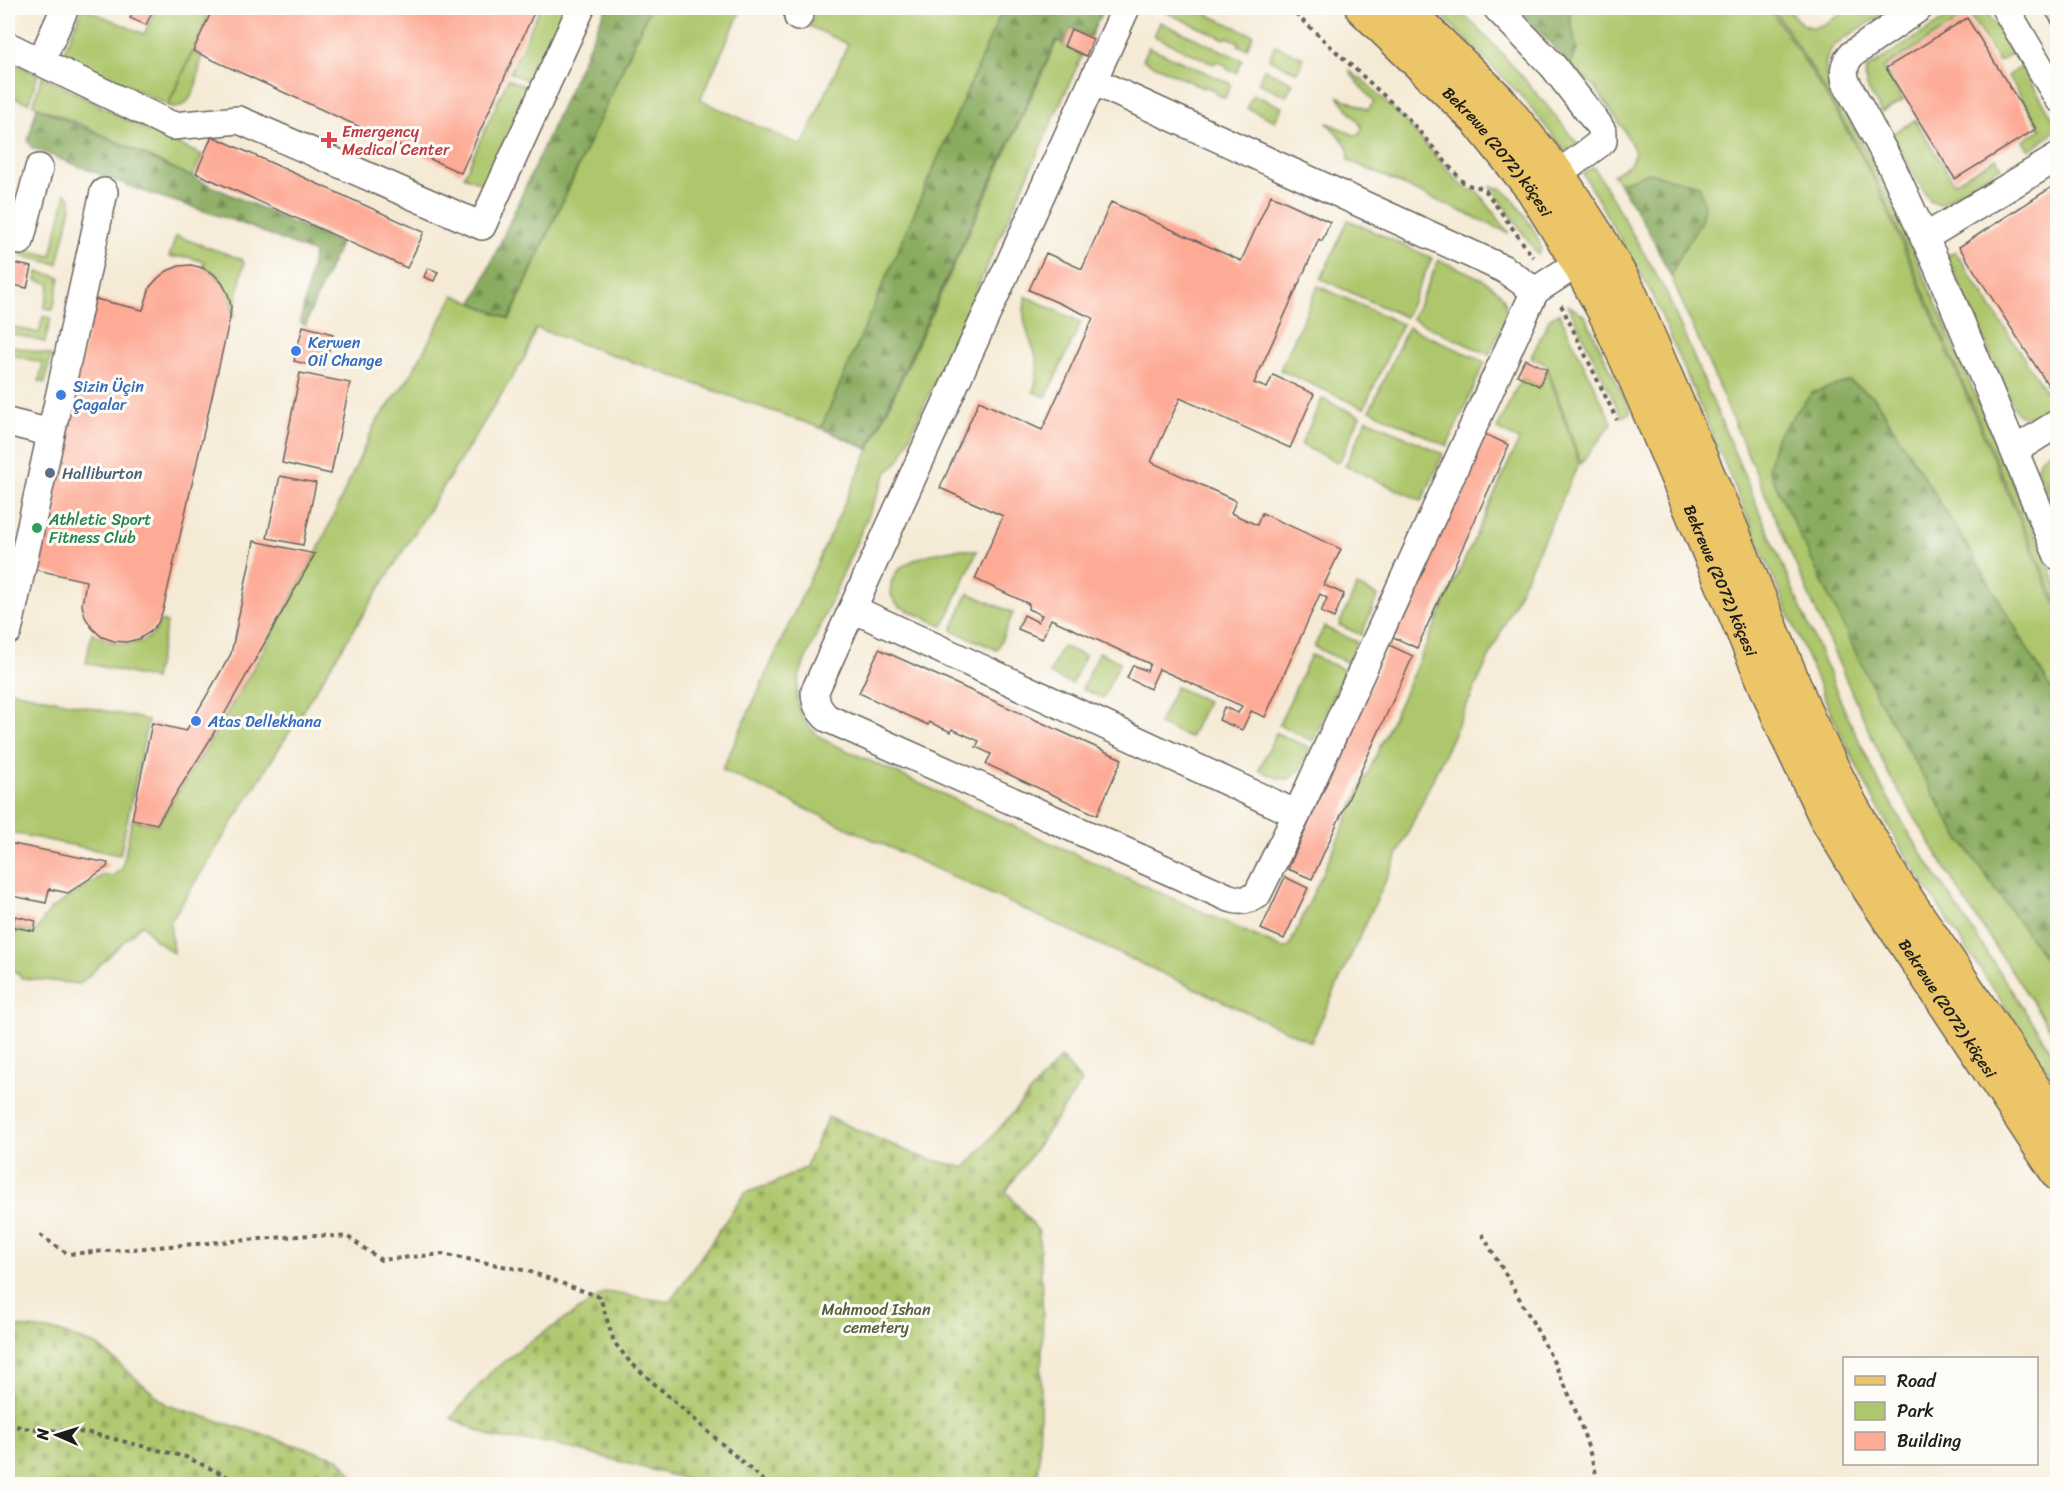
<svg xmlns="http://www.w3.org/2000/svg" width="2065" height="1492" viewBox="0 0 2065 1492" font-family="Sriracha,sans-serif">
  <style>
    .green { fill: #aec76d; stroke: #657244; stroke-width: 1.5 }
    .forest { fill: url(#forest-firs); stroke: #53643e; stroke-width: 1.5 }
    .cemetery { fill: url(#cemetery-stones); stroke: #657244; stroke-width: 1.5 }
    .building { fill: #fdab96 }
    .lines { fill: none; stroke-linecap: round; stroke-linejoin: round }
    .minor-casing { stroke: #68645d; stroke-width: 30 }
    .major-casing { stroke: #68645d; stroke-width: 36 }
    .path { stroke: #68645d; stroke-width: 4; stroke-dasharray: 4.5 4.5; stroke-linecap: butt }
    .minor { stroke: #fff; stroke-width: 27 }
    .major { stroke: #edc569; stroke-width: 33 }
    .health-dot { fill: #e0444e; stroke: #fdfcf7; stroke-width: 2 }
    .shop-dot { fill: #3f7fe0; stroke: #fdfcf7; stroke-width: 2 }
    .service-dot { fill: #5c6f8a; stroke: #fdfcf7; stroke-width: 2 }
    .leisure-dot { fill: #2e9e5b; stroke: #fdfcf7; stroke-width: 2 }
    .labels { text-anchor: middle; stroke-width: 6; stroke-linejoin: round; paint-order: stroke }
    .health-label { font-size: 16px; fill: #be3a42; stroke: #fdfcf7; text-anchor: start }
    .street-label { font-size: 16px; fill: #1c1c1c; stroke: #fdfcf7 }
    .shop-label { font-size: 16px; fill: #366cbe; stroke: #fdfcf7; text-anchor: start }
    .service-label { font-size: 16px; fill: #4e5e75; stroke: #fdfcf7; text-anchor: start }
    .leisure-label { font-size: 16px; fill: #27864d; stroke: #fdfcf7; text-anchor: start }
    .park-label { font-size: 16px; fill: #56603c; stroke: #fdfcf7 }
  </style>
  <defs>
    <pattern id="forest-firs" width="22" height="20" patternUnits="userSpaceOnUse" patternTransform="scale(1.5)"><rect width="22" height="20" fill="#8aac60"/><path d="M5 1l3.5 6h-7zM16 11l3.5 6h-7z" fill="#708b4e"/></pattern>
    <pattern id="cemetery-stones" width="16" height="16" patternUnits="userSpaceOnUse" patternTransform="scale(1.5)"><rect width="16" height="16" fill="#aec76d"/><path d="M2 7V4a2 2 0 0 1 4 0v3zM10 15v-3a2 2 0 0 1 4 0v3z" fill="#95aa5e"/></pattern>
  </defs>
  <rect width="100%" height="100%" fill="#fdfcf7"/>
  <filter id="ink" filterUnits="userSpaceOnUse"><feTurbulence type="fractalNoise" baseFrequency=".0167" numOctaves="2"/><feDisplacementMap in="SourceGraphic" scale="12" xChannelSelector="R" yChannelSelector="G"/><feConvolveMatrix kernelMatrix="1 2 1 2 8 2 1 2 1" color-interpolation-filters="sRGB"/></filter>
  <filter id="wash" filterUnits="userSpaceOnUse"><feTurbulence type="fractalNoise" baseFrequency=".008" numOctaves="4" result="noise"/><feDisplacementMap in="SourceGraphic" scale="24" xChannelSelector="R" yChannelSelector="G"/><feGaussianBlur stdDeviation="1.35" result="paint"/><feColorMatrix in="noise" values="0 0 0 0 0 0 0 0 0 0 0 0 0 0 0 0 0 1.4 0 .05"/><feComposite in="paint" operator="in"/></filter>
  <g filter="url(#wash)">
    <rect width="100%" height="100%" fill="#f5ead5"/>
    <!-- green -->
    <g class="green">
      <path d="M83,8L144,34L156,8H212L168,105L65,57L64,50Z"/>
      <path d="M540,8H564L531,82L510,73Z"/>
      <path d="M650,8H742L700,100L802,146L848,44L809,26L817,8H1003L821,428L536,328L525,357L170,922L173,953L154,939L142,924L80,984L22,978L11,967L14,961L8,957V935L12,936L14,928L35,932L51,909L104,874L112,876L122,869L132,820L157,825L209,744L254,667L316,554L375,424L409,378L454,295L510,319Z"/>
      <path d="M1167,8H1193L1253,35L1247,49L1238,45L1239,42L1227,37L1225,39L1165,12Z"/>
      <path d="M1435,8H1457C1502,51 1542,98 1580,147L1565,151L1524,99Z"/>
      <path d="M1568,8H1769C1809,65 1845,124 1877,186L2057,608V699L1972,554L1874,397L1956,833L2057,976V1039L1967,904L1888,773L1831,646L1685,309L1671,276L1683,250L1699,185L1647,173L1619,183L1613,175L1630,164L1635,152L1624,130L1594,86L1570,65L1577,50Z"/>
      <path d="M1772,8H1788C1811,44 1825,20 1852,9C1861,5 1884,8 1895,8C1881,16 1838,39 1830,51C1825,59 1825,69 1827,79L1884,183L2057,585V603L1879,186C1847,124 1811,65 1772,8Z"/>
      <path d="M1962,8L1985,9L2013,53L1999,62L1969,14L1883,68L1903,100L1882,113C1875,100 1859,82 1868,68Z"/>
      <path d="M1160,22L1242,60L1236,73L1227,69V66L1216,61L1214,64L1154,36Z"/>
      <path d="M1057,41L1064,44L1063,46L1082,55L899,461L887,472L804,663C791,696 795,721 826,741L1282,948H1287L1290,945L1519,440L1497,429L1521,378L1539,386L1547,370L1579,463L1311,1042L722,770Z"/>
      <path d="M1275,45L1304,58L1297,72L1269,59Z"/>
      <path d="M1149,47L1231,84L1225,98L1216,94V91L1204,86L1203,88L1143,60Z"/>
      <path d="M193,52L201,56C199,74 195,114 168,106Z"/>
      <path d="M8,61L38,74L29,103L8,96Z"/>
      <path d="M2021,67L2053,118L2055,128L2051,135L2029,150L2023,141L2041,129L2008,76Z"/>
      <path d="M1264,69L1293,83L1286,96L1258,83Z"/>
      <path d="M1350,71L1360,79L1361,78L1404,120L1461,184L1468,189L1478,192L1509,233L1348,160C1353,147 1335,132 1326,122L1354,135L1360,134L1362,127L1338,96L1368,110L1374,102L1350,73Z"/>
      <path d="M42,76L155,134L202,155L192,177L80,124L33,105Z"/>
      <path d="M508,79L528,88L485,185L464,176Z"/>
      <path d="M1253,94L1282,107L1275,121L1247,108Z"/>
      <path d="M1915,120L1954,183L1996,158L2001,167L1941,204L1931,202L1924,192L1892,134Z"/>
      <path d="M1594,167L1665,290L1844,709L1881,786L1910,835L2057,1060V1085L1941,910L1898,843L1870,793L1832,715L1653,296L1583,174Z"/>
      <path d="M1491,187L1501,188C1515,199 1538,232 1541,249L1538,255Z"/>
      <path d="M66,193L71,200V207L58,264L21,256L23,249L51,256Z"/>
      <path d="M1348,220L1432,258L1405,317L1321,279Z"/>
      <path d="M176,236L241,259L244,262L233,317H232C233,293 224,278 203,266L205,262L188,257H169Z"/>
      <path d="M1955,251L2053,403C2046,413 2027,421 2017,414L1947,256Z"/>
      <path d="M1439,260C1458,269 1509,284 1506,311C1505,326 1495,341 1489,355L1412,319Z"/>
      <path d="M38,272L60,277L53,310L44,308L50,284L36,280Z"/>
      <path d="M1318,286L1402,324L1364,408L1280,370Z"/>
      <path d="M1025,296L1081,322L1046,397L1033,392C1046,352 1027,349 1024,316C1024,310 1025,303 1025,296Z"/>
      <path d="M1568,305L1585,316L1631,412L1622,417Z"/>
      <path d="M1559,313L1612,423L1581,464L1547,365L1531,357L1550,318Z"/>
      <path d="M43,316L51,318L45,342L8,333V326L39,333Z"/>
      <path d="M1408,327L1485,362L1447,446L1370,410Z"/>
      <path d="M8,345L51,355L45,383L39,381L43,363L8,354Z"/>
      <path d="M1322,399L1360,416L1339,463L1301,445Z"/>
      <path d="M1367,419L1443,454L1422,501L1345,466Z"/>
      <path d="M2057,446C2057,459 2050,470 2049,483C2049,497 2057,508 2057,521L2037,468L2039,460Z"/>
      <path d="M961,549L977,551L943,626L899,606C892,600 889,594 891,585C894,559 939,551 961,549Z"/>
      <path d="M1357,586L1378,596L1361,635L1339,625Z"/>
      <path d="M968,593L1013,613L997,650L952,630Z"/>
      <path d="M161,621L167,623L154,679L86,663L92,632C113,649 150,650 161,621Z"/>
      <path d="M1324,627L1357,642L1348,663L1314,647Z"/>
      <path d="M1062,646L1085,656L1072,684L1049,674Z"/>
      <path d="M1099,652L1120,662L1103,698L1082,689Z"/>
      <path d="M1311,655L1345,670L1313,741L1279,725Z"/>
      <path d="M1176,687L1207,701L1190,738L1159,724Z"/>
      <path d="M8,690L148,720L120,855L8,832Z"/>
      <path d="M1276,733L1310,748L1300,770L1289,779L1278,778L1259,770Z"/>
    </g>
    <!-- forest -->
    <g class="forest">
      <path d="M606,8H650L509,319L473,303Z"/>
      <path d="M1003,8H1104L1090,37L1072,28L1064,43L1056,40L868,449L821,428Z"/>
      <path d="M1529,8H1568L1577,50L1570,65L1523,13Z"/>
      <path d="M37,107L340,244L309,315L306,325L301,323V320L314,253L238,222L140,190L32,148L28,141Z"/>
      <path d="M1647,173L1699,185L1704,205L1701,221L1683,250L1671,276L1647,228L1619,183Z"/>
      <path d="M1849,381L1874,397L1972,554L2057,699V976L1956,833L1878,699L1768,469L1776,437L1812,393Z"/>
    </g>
    <!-- cemetery -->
    <g class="cemetery">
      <path d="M1061,1057L1082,1082L1006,1191L1039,1232L1043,1316L1038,1484H705L550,1443L495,1438L451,1418L491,1372L525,1345L606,1292L670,1302L745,1193L772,1184L805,1168L828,1117L918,1156L965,1168Z"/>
      <path d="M8,1326L56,1331L98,1346L167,1405L340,1459L359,1484H8Z"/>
    </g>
    <g id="blocks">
      <!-- building -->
      <g class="building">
        <path d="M135,8H148L153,10L146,25L130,18Z"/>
        <path d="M213,8H536L461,173L193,51Z"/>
        <path d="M2042,8H2058V32Z"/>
        <path d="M1967,18L2036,129L1955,179L1886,68Z"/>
        <path d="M1071,29L1093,39L1086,56L1064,46Z"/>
        <path d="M212,136L424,232L407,268L196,173Z"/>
        <path d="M2058,183V394L2055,396L1959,247Z"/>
        <path d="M1271,195L1330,222L1322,241L1319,239L1254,383L1267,388L1273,375L1314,394L1290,448L1180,398L1151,462L1236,501L1231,513L1257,525L1262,513L1341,549L1324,585L1344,594L1334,618L1321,612L1327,598L1320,594L1265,717L1251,711L1242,730L1219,720L1224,707L1238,713L1242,706L1159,669L1150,689L1127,678L1133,665L1147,671L1150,664L1051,619L1042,639L1018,629L1024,615L1038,622L1042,615L1028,609L1029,604L975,579L1003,516L940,488L979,401L1042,430L1093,318L1029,290L1046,253L1082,269L1111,202L1241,261Z"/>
        <path d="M13,263L32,267L27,288L9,284Z"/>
        <path d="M191,265L203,268L214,274L222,283L228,294L231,306L230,318L163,610L158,623L150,632L139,639L126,642L114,641L102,637L92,628L85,617L82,605L86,581L33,569L95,299L143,310L150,287L158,278L167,271L179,266Z"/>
        <path d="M428,268L438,272L434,281L424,277Z"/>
        <path d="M303,326L333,334L324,369L294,361Z"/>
        <path d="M1525,359L1547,369L1539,386L1517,375Z"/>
        <path d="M300,373L350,383L331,474L282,463Z"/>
        <path d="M1485,434L1509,445L1417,648L1393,637Z"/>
        <path d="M280,476L316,483L303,545L267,538Z"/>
        <path d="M254,541L315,554L208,743L157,824L132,819L152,723L186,731L231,654Z"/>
        <path d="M1389,645L1413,656L1312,879L1288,869Z"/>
        <path d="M879,649L1122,759L1097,815L986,764L991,754L976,747L979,741L952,729L951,732L929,722L928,725L859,693Z"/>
        <path d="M8,843L108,863L107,867L68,893L49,889L46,903L8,895Z"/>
        <path d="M1285,877L1308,888L1284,939L1261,929Z"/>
        <path d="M15,916L36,921L34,931L14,927L12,935L8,934V925L13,926Z"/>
      </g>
    </g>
  </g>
  <g filter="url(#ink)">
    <use href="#blocks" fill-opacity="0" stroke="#68645d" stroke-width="1.5"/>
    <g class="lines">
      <!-- minor casing -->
      <g class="minor-casing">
        <g id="minor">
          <path d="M1126,8L815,691C815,703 818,709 827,718L1227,897C1239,902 1246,901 1257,895L1297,814L1535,291"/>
          <path d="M1497,8L1553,66L1598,124L1603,133V141L1558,174"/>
          <path d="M1919,8L1851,55C1844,64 1843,71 1846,82L1892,167L1937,265L2058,556"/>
          <path d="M2005,8L2058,98"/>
          <path d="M798,17L802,8"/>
          <path d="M8,46L173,126L239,120L482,226L581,8"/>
          <path d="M41,61L65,8"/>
          <path d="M1093,81L1504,269L1535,291L1578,263"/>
          <path d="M1924,238L2058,157"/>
          <path d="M20,241L39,168"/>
          <path d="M8,422L51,433"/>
          <path d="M2015,450L2058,423"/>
          <path d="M853,609L1297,814"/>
          <path d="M8,631L104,192"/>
        </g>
      </g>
      <!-- major casing -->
      <g class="major-casing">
        <g id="major">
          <path id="s1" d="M1362,8L1476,119L1533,190L1578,263L1605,313L1634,376L1788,738L1826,818L1869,889L2058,1174"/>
          <path d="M1404,8L1498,99L1558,174L1598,236L1630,293L1729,523L1809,721L1851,805L1892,877L2058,1124"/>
        </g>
      </g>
      <!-- path -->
      <g class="path">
        <path d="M1289,8L1406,116L1463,182C1470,188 1478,185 1485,190L1533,257"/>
        <path d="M1561,305L1617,420"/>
        <path d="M1482,1234C1511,1284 1542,1335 1566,1388C1580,1419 1590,1452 1599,1484"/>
        <path d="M40,1235L68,1254L311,1235L348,1237L381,1260L442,1254L528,1271L600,1297L614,1342L630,1362L767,1484"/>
        <path d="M8,1422L22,1428L90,1433L186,1457L243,1484"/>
      </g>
      <!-- minor -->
      <use href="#minor" class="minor"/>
      <!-- major -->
      <use href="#major" class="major"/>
    </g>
  </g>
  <!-- markers -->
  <path class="health-dot" d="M326 131h6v6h6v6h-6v6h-6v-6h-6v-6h6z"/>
  <g class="shop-dot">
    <circle cx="296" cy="351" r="6"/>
    <circle cx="61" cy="395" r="6"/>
    <circle cx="196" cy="721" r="6"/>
  </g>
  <circle class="service-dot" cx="50" cy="473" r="6"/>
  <circle class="leisure-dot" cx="37" cy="528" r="6"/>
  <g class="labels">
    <!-- health labels -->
    <g class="health-label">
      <text x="342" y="137">Emergency<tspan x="342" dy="18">Medical Center</tspan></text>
    </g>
    <!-- street labels -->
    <g class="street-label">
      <text dy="6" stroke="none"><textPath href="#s1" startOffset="198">Bekrewe (2072) köçesi</textPath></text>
      <text dy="6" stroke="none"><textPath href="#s1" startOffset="684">Bekrewe (2072) köçesi</textPath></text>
      <text dy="6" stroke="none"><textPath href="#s1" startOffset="1170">Bekrewe (2072) köçesi</textPath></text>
    </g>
    <!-- shop labels -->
    <g class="shop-label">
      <text x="308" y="348">Kerwen<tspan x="308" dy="18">Oil Change</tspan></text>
      <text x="73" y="392">Sizin Üçin<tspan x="73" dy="18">Çagalar</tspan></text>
      <text x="208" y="727">Atas Dellekhana</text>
    </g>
    <!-- service labels -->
    <g class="service-label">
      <text x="62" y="479">Halliburton</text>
    </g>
    <!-- leisure labels -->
    <g class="leisure-label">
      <text x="49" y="525">Athletic Sport<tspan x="49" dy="18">Fitness Club</tspan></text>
    </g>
    <!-- park labels -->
    <g class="park-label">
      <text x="876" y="1315">Mahmood Ishan<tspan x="876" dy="18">cemetery</tspan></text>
    </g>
  </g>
  <!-- margin -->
  <rect width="2065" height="1492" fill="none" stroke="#fdfcf7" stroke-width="30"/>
  <!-- legend -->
  <rect x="1843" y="1357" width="195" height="108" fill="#fdfcf7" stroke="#a3a29f" stroke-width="1.5"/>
  <rect x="1855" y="1376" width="30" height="9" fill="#edc569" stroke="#a3a29f" stroke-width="1.5"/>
  <text x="1897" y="1387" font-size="18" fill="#1c1c1c">Road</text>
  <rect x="1855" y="1402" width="30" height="18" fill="#aec76d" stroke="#a3a29f" stroke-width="1.5"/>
  <text x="1897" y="1417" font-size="18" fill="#1c1c1c">Park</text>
  <rect x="1855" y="1432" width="30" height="18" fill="#fdab96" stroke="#a3a29f" stroke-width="1.5"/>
  <text x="1897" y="1447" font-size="18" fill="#1c1c1c">Building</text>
  <!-- north arrow -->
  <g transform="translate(57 1435) rotate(273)" stroke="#fdfcf7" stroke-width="4.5" paint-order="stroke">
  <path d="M0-4.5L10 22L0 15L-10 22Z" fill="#1c1c1c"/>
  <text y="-9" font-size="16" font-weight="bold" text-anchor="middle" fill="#1c1c1c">N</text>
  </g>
</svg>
